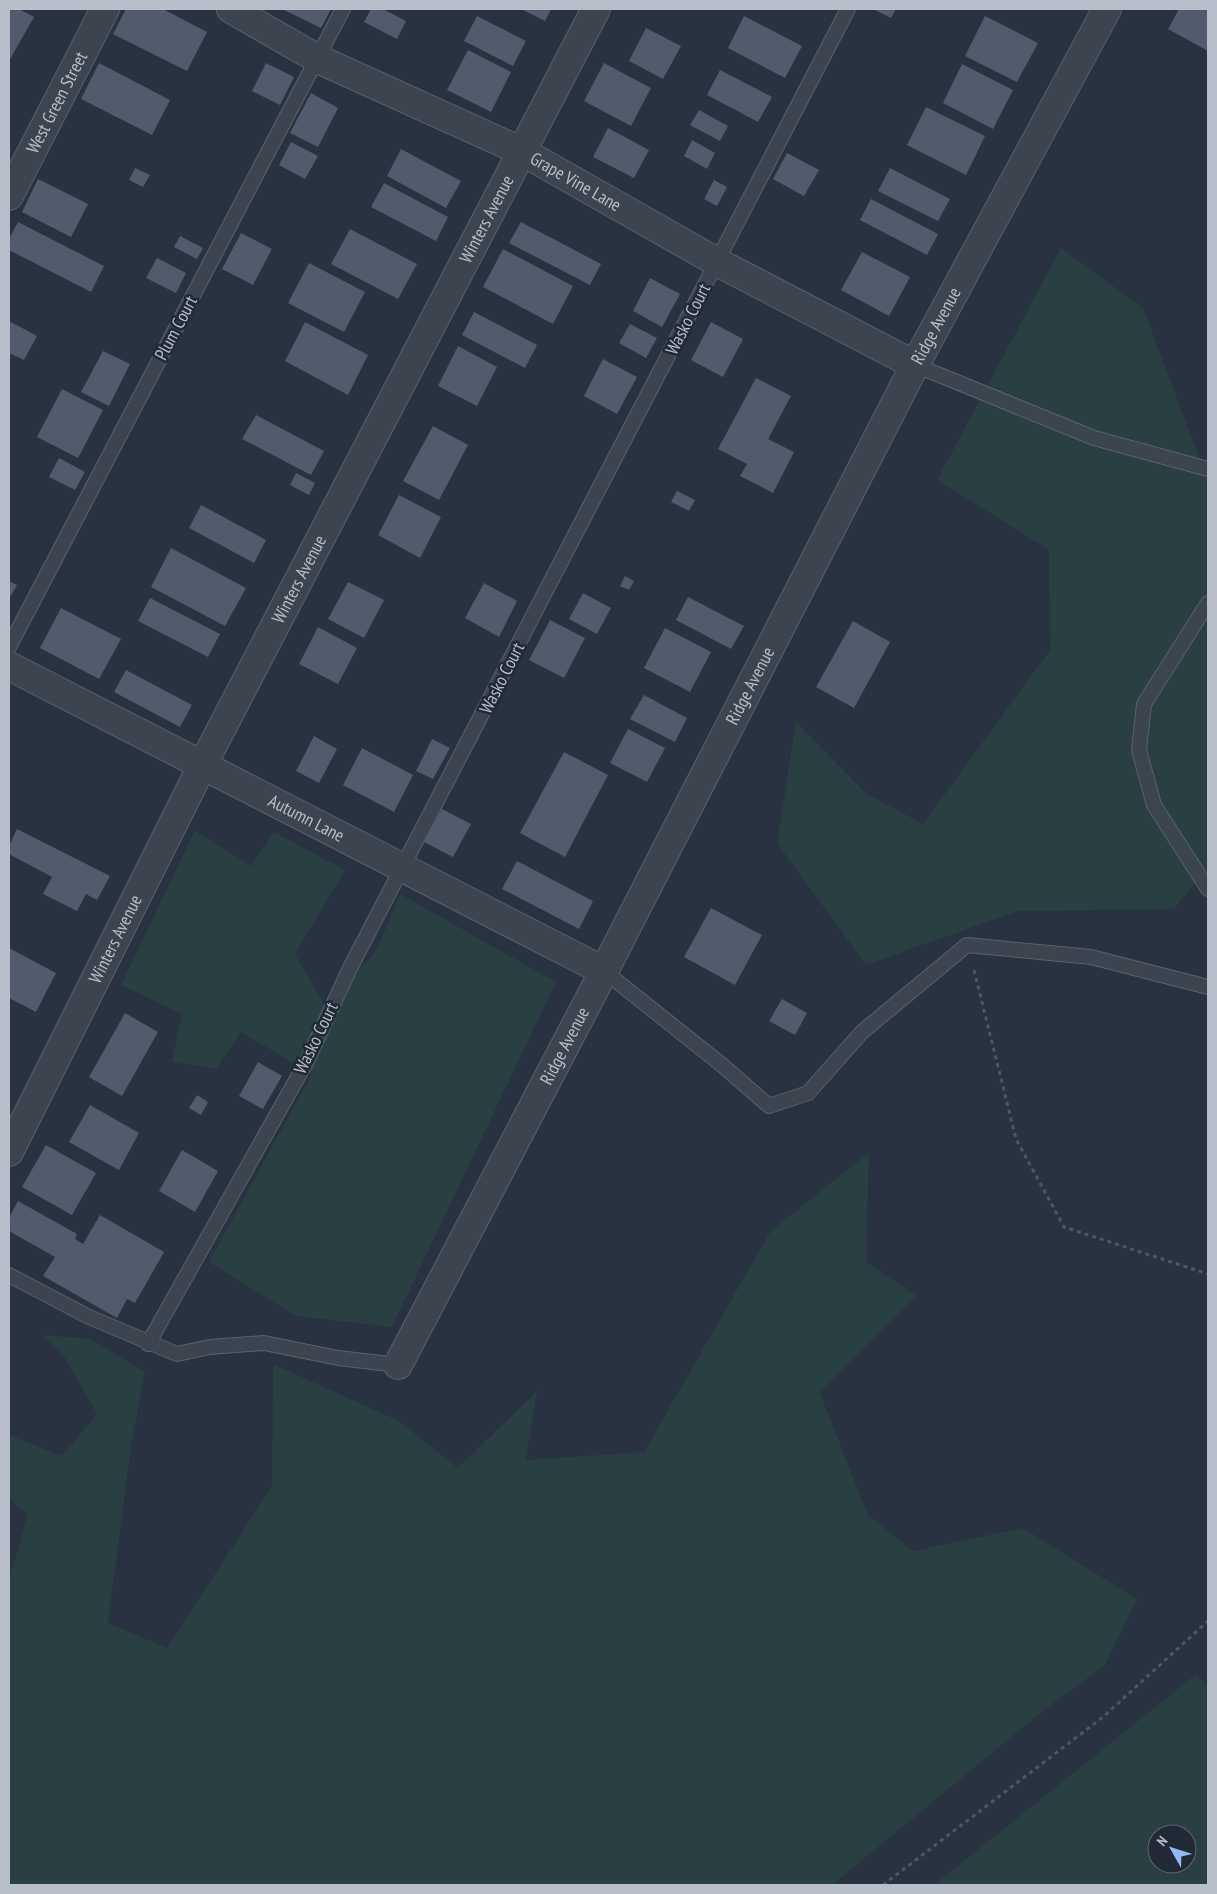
<svg xmlns="http://www.w3.org/2000/svg" width="1217" height="1894" viewBox="0 0 1217 1894" font-family="'PT Sans Narrow',sans-serif">
  <style>
    .green { fill: #2a3f41; fill-rule: evenodd }
    .building { fill: #515b6b }
    .lines { fill: none; stroke-linecap: round; stroke-linejoin: round }
    .service-casing { stroke: #59626d; stroke-width: 16 }
    .minor-casing { stroke: #59626d; stroke-width: 30 }
    .path { stroke: #485b5e; stroke-width: 3; stroke-dasharray: 4 4; stroke-linecap: butt }
    .service { stroke: #3c4450; stroke-width: 14 }
    .minor { stroke: #3c4450; stroke-width: 28 }
    .labels { text-anchor: middle; stroke-width: 5; stroke-linejoin: round; paint-order: stroke }
    .street-label { font-size: 18px; fill: #b8bfca; stroke: #202935 }
  </style>
  <rect width="100%" height="100%" fill="#283240"/>
  <!-- green -->
  <g class="green">
    <path d="M1061,248L1143,308L1208,481V867L1174,909L1018,911L866,965L777,843L796,722L866,793L923,824L1050,650L1049,550L937,480Z"/>
    <path d="M195,830L251,866L274,832L345,870L295,954L325,1005L376,951L400,894L556,982L392,1327L296,1316L209,1262L312,1074L241,1032L216,1069L172,1062L182,1014L121,985Z"/>
    <path d="M869,1152L866,1262L917,1296L820,1393L868,1515L913,1551L1023,1528L1137,1599L1105,1665L1043,1711L832,1885H9V1579L28,1515L9,1499V1435L62,1456L97,1414L62,1353L42,1335L91,1339L145,1372L131,1446L108,1623L167,1648L272,1486L273,1364L399,1421L458,1468L537,1391L526,1460L644,1452L770,1232Z"/>
    <path d="M1195,1675L1208,1684V1885H934ZM1157,1834H1187V1864H1157Z"/>
  </g>
  <!-- building -->
  <g class="building">
    <path d="M9,9H19L34,17L9,61Z"/>
    <path d="M126,9H163L207,32L187,71L113,34Z"/>
    <path d="M282,9H331L321,28Z"/>
    <path d="M371,9H383L406,21L397,39L364,22Z"/>
    <path d="M521,9H551L545,21Z"/>
    <path d="M873,9H896L891,18Z"/>
    <path d="M1179,9H1208V51L1168,29Z"/>
    <path d="M477,16L526,41L513,66L464,41Z"/>
    <path d="M744,16L802,46L785,78L728,48Z"/>
    <path d="M985,16L1038,43L1017,82L965,56Z"/>
    <path d="M646,28L681,46L663,79L629,61Z"/>
    <path d="M468,50L511,72L491,112L447,90Z"/>
    <path d="M99,63L170,100L152,135L81,99Z"/>
    <path d="M266,63L294,77L280,105L252,91Z"/>
    <path d="M604,63L651,88L631,126L584,101Z"/>
    <path d="M962,64L1013,90L993,129L943,103Z"/>
    <path d="M720,70L772,97L758,122L707,95Z"/>
    <path d="M311,93L338,108L318,147L290,133Z"/>
    <path d="M926,107L985,136L966,175L907,145Z"/>
    <path d="M699,110L728,126L720,141L690,125Z"/>
    <path d="M608,128L649,150L634,178L593,157Z"/>
    <path d="M692,140L715,153L707,169L684,156Z"/>
    <path d="M291,142L318,156L305,179L279,165Z"/>
    <path d="M401,149L461,181L446,208L387,176Z"/>
    <path d="M787,153L819,170L804,196L773,179Z"/>
    <path d="M135,168L150,175L143,187L129,180Z"/>
    <path d="M890,168L950,199L938,221L878,191Z"/>
    <path d="M38,179L88,204L71,237L22,212Z"/>
    <path d="M714,180L727,187L717,206L704,199Z"/>
    <path d="M384,183L448,217L436,241L371,207Z"/>
    <path d="M871,199L938,234L927,255L860,220Z"/>
    <path d="M18,222L104,266L91,292L9,250V239Z"/>
    <path d="M521,222L601,264L590,285L509,243Z"/>
    <path d="M350,229L417,264L398,299L331,264Z"/>
    <path d="M241,233L272,249L253,285L222,269Z"/>
    <path d="M180,236L203,248L197,259L174,247Z"/>
    <path d="M503,249L573,286L553,324L483,287Z"/>
    <path d="M862,252L910,277L889,316L841,290Z"/>
    <path d="M157,258L186,273L176,293L146,278Z"/>
    <path d="M309,263L365,292L344,332L288,303Z"/>
    <path d="M650,278L680,294L662,327L633,311Z"/>
    <path d="M474,312L537,345L525,368L462,335Z"/>
    <path d="M9,321L37,336L24,360L9,353Z"/>
    <path d="M305,322L368,355L348,395L285,361Z"/>
    <path d="M711,322L743,339L723,377L691,360Z"/>
    <path d="M630,324L657,338L646,358L619,343Z"/>
    <path d="M458,346L497,367L477,406L438,386Z"/>
    <path d="M103,351L130,364L109,406L81,392Z"/>
    <path d="M603,359L637,377L617,414L584,396Z"/>
    <path d="M756,378L791,396L768,439L794,452L773,493L740,476L747,464L718,449Z"/>
    <path d="M62,389L103,410L78,458L37,437Z"/>
    <path d="M256,415L324,451L311,475L242,439Z"/>
    <path d="M433,426L468,445L439,500L403,481Z"/>
    <path d="M59,458L85,472L75,490L49,477Z"/>
    <path d="M296,473L315,483L309,495L290,485Z"/>
    <path d="M677,491L695,500L689,511L671,502Z"/>
    <path d="M399,495L441,517L420,558L378,535Z"/>
    <path d="M201,505L266,540L254,563L189,528Z"/>
    <path d="M171,548L246,588L225,626L151,587Z"/>
    <path d="M625,576L634,581L629,590L620,586Z"/>
    <path d="M9,581L17,585L9,599Z"/>
    <path d="M348,582L384,600L364,638L328,619Z"/>
    <path d="M484,583L517,601L499,637L465,618Z"/>
    <path d="M583,593L611,608L597,634L569,619Z"/>
    <path d="M688,597L744,626L731,649L676,620Z"/>
    <path d="M150,598L220,634L208,657L138,621Z"/>
    <path d="M61,608L121,639L99,679L40,648Z"/>
    <path d="M550,620L585,638L564,678L529,660Z"/>
    <path d="M853,621L890,642L854,708L816,687Z"/>
    <path d="M318,627L357,648L338,684L299,664Z"/>
    <path d="M665,628L711,652L690,692L644,668Z"/>
    <path d="M126,670L192,705L180,727L114,692Z"/>
    <path d="M644,695L687,718L675,742L630,719Z"/>
    <path d="M628,729L665,748L647,782L610,763Z"/>
    <path d="M314,736L337,749L319,783L296,771Z"/>
    <path d="M432,739L450,748L433,779L416,771Z"/>
    <path d="M362,748L413,775L394,812L343,785Z"/>
    <path d="M564,752L608,775L565,857L520,833Z"/>
    <path d="M442,809L471,824L453,857L424,842Z"/>
    <path d="M17,829L110,876L97,900L86,894L77,911L43,894L52,877L9,854V846Z"/>
    <path d="M517,861L593,901L579,929L502,889Z"/>
    <path d="M711,908L762,935L735,985L684,957Z"/>
    <path d="M9,948L56,973L36,1012L9,998Z"/>
    <path d="M782,999L807,1013L795,1035L769,1021Z"/>
    <path d="M125,1013L158,1032L122,1096L89,1077Z"/>
    <path d="M258,1062L282,1076L263,1109L239,1096Z"/>
    <path d="M197,1095L208,1102L201,1115L189,1108Z"/>
    <path d="M90,1105L139,1133L119,1170L69,1142Z"/>
    <path d="M46,1145L96,1173L72,1215L22,1187Z"/>
    <path d="M182,1150L218,1171L195,1212L159,1191Z"/>
    <path d="M18,1201L77,1234L75,1239L83,1244L100,1215L164,1252L135,1303L127,1299L117,1318L43,1276L55,1257L9,1231V1218Z"/>
  </g>
  <g class="lines">
    <!-- service casing -->
    <g class="service-casing">
      <g id="service">
        <path d="M915,365L1094,438L1208,469"/>
        <path d="M1208,603L1144,704L1139,750L1154,805L1208,889"/>
        <path d="M9,647L343,9"/>
        <path d="M604,971L722,1065L769,1106L808,1093L862,1032L967,945L1091,957L1208,987"/>
        <path d="M9,1275L89,1317L177,1354L210,1347L264,1343L338,1358L398,1365"/>
        <path d="M148,1344L308,1059L350,968L848,9"/>
      </g>
    </g>
    <!-- minor casing -->
    <g class="minor-casing">
      <g id="minor">
        <path id="s1" d="M231,9L318,59L523,152L717,262L915,365"/>
        <path id="s2" d="M9,196L105,9"/>
        <path id="s3" d="M9,666L604,971"/>
        <path id="s4" d="M9,1152L203,764L596,9"/>
        <path id="s5" d="M398,1365L604,971L915,365L1107,9"/>
      </g>
    </g>
    <!-- path -->
    <g class="path">
      <path d="M974,970L1016,1139L1064,1227L1208,1274"/>
      <path d="M883,1885L1103,1717L1208,1621"/>
    </g>
    <!-- service -->
    <use href="#service" class="service"/>
    <!-- minor -->
    <use href="#minor" class="minor"/>
  </g>
  <g class="labels">
    <!-- street labels -->
    <g class="street-label">
      <text dy="6" stroke="none"><textPath href="#s2" startOffset="105">West Green Street</textPath></text>
      <text dy="6" stroke="none"><textPath href="#s1" startOffset="386">Grape Vine Lane</textPath></text>
      <text dy="6" stroke="none"><textPath href="#s4" startOffset="1048">Winters Avenue</textPath></text>
      <text transform="translate(688 319) rotate(-63)" y="6">Wasko Court</text>
      <text dy="6" stroke="none"><textPath href="#s5" startOffset="1170">Ridge Avenue</textPath></text>
      <text transform="translate(176 328) rotate(-62)" y="6">Plum Court</text>
      <text dy="6" stroke="none"><textPath href="#s4" startOffset="642">Winters Avenue</textPath></text>
      <text transform="translate(502 678) rotate(-63)" y="6">Wasko Court</text>
      <text dy="6" stroke="none"><textPath href="#s5" startOffset="765">Ridge Avenue</textPath></text>
      <text dy="6" stroke="none"><textPath href="#s3" startOffset="334">Autumn Lane</textPath></text>
      <text dy="6" stroke="none"><textPath href="#s4" startOffset="238">Winters Avenue</textPath></text>
      <text transform="translate(316 1038) rotate(-64)" y="6">Wasko Court</text>
      <text dy="6" stroke="none"><textPath href="#s5" startOffset="360">Ridge Avenue</textPath></text>
    </g>
  </g>
  <!-- border -->
  <rect width="1217" height="1894" fill="none" stroke="#b8bfca" stroke-width="20"/>
  <!-- north arrow -->
  <g transform="translate(1172 1849) rotate(309)"><circle r="24" fill="#202935" stroke="#5d6571"/>
  <path d="M0-4L9 19L0 12L-9 19Z" fill="#95baf3"/>
  <text y="-8" font-size="14" font-weight="bold" text-anchor="middle" fill="#b8bfca">N</text>
  </g>
</svg>
